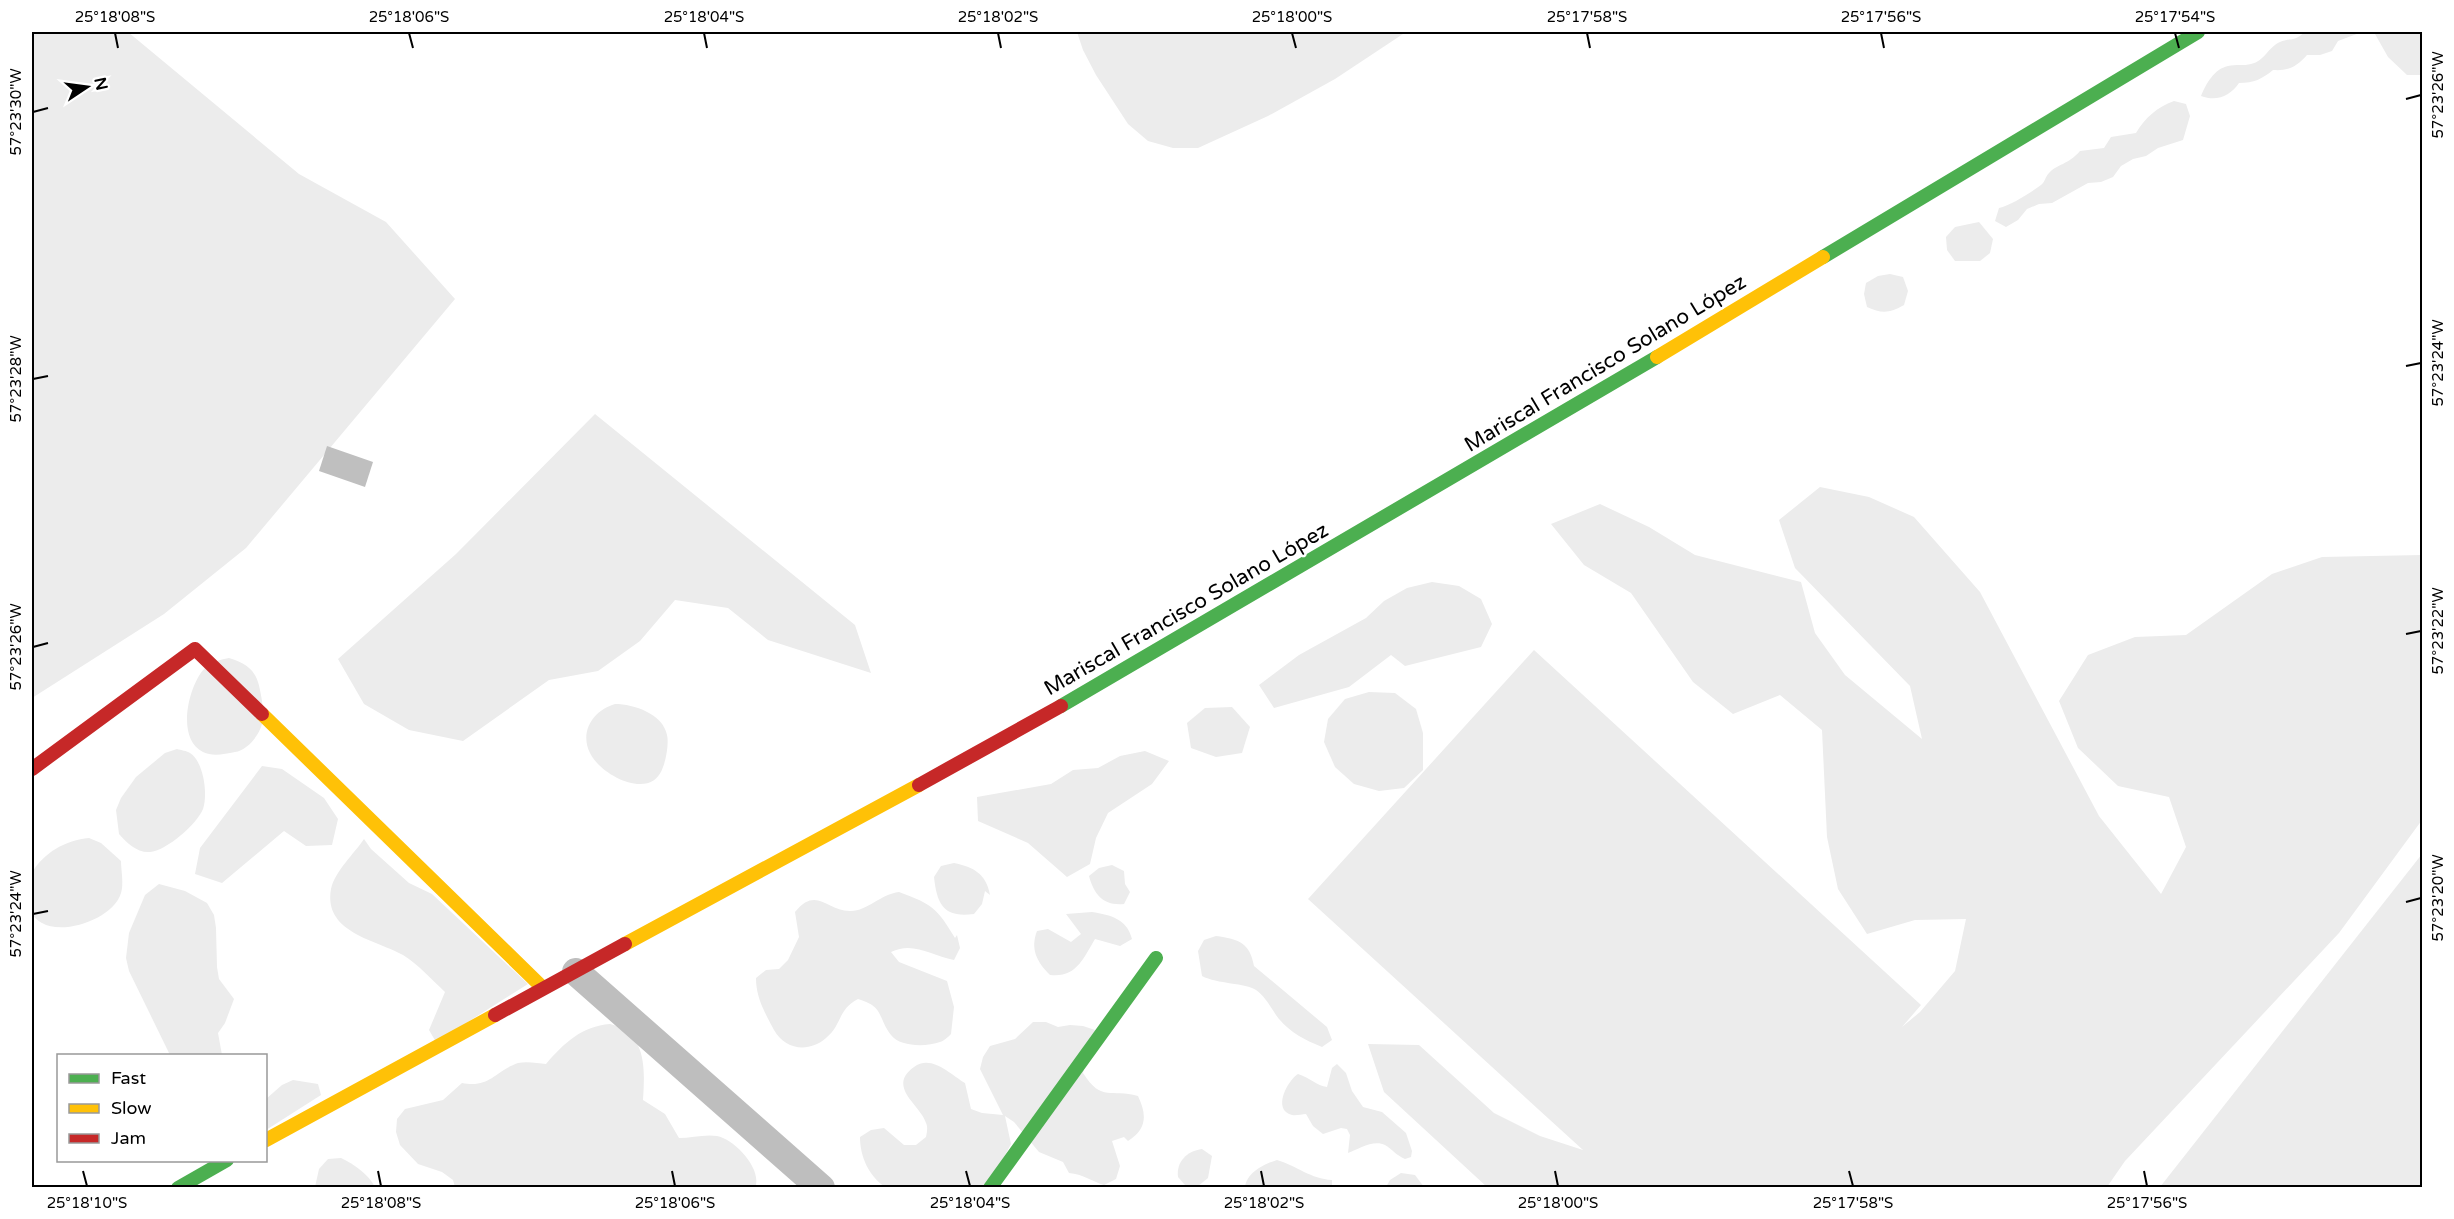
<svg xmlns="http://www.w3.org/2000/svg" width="2454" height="1219" viewBox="0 0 2454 1219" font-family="'Varela Round',sans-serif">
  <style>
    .green { fill: #ececec }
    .water { fill: #bfbfbf }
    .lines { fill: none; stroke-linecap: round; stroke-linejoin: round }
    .street { stroke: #bebebe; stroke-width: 28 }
    .fast { stroke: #4caf50; stroke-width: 14 }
    .slow { stroke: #ffc107; stroke-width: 14 }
    .jam { stroke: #c62828; stroke-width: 14 }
    .ticks { fill: none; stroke: #000; stroke-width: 2 }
    .labels { text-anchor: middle; stroke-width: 5; stroke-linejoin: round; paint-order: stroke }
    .street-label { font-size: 21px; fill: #000; stroke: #fff }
    .neatline { fill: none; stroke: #000; stroke-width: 2 }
    .ticks-label { font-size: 15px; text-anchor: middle; fill: #000 }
  </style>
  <rect width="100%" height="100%" fill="#fff"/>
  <!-- green -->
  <g class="green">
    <path d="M32,32H128L299,174L386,222L455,299L246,548L164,614L32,698Z"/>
    <path d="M1077,32H1406L1335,79L1268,116L1198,148H1173L1148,141L1128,124L1096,75L1083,50Z"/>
    <path d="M2305,32H2422V75H2407L2388,57L2375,34L2362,32L2338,41L2332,51L2320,55H2307C2296,67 2289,71 2273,70C2262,79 2254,83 2239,83C2230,96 2217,102 2201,96C2206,84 2214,69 2228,66C2236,64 2244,66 2251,64C2265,61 2268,47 2280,42C2292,37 2292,43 2305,32Z"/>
    <path d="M2174,101L2186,104L2190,116L2183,140L2158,148L2146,156L2133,159L2121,166L2113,177L2101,182L2088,183L2052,203L2039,204L2027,209L2018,220L2006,227L1995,221L1999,208C2011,205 2030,193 2041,185C2045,182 2045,177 2049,173C2057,164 2068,165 2080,151L2104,148L2111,137L2136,133C2145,118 2157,107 2174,101Z"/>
    <path d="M1979,222L1993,239L1990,253L1980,261H1955L1947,250L1946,237L1955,227Z"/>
    <path d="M1890,274L1903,277L1908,291L1904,305C1890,313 1882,314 1867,307L1864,294L1866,283L1878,276Z"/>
    <path d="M595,414L855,625L871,673L768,640L728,608L675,600L640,641L598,671L549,680L463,741L409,730L364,704L338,659L456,554Z"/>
    <path d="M1820,487L1869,497L1914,517L1980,592L2099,816L2161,894L2186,847L2169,797L2118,786L2078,748L2059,701L2088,655L2135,637L2186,635L2272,574L2322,557L2422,555V820L2339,933L2125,1161L2107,1187H1487L1384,1092L1368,1044L1419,1045L1494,1113L1540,1136L1583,1150L1308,899L1534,650L1921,1005L1902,1027L1920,1012L1955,971L1966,919L1915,920L1867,934L1838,889L1827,837L1822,730L1780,695L1733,714L1693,682L1631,593L1584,565L1551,524L1600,504L1649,527L1695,555L1801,582L1815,633L1845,675L1922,739L1910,686L1795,568L1779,520Z"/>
    <path d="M1432,582L1459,586L1481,599L1492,624L1481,647L1405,666L1391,655L1349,687L1274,708L1259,685L1299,655L1366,618L1384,601L1407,588Z"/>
    <path d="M229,658C255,666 258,676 262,701C263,710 265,716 262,724C259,736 247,750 235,752C224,754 213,757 203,752C176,739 188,687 204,669C211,662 219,660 229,658Z"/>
    <path d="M1369,692L1395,693L1416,709L1423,733V770L1404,788L1379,791L1354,784L1335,767L1324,742L1328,719L1345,699Z"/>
    <path d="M615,704C634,704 663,714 667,735C669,743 666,760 663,767C652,802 601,776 590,753C579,731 594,710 615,704Z"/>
    <path d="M1232,707L1250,727L1242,753L1216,757L1191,748L1187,723L1205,708Z"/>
    <path d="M177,749C181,750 187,751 190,753C204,762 208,795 203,809C197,824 166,851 150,852C137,853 127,843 119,834L116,810L121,798L136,777L165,753Z"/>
    <path d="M1145,751L1169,761L1152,784L1108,813L1096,838L1090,864L1067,877L1028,843L978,821L977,797L1051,784L1073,770L1098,768L1120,756Z"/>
    <path d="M262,766L282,769L324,798L338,819L332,845L306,846L284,831L222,883L195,874L200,848Z"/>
    <path d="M89,838L101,843L121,861C121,870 124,884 121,893C114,918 64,936 42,923C38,921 34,917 32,914V873C43,853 66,840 89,838Z"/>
    <path d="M364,839L371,849L409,883L432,894L528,984L436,1042L429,1030L445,992C432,980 418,964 403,955C377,940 323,933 331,889C335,871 354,854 364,839Z"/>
    <path d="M2422,854V1187H2160Z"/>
    <path d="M954,863C974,867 986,874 990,895L985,891L982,904L974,914C944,918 937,905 934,877L941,866Z"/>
    <path d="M1112,865L1124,871L1125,884L1130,892L1124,904C1104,906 1094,895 1089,876L1099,868Z"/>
    <path d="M159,884L185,891L207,903L214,915L216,928L217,967L219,979L234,999L225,1023L218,1033L222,1055H170L129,971L126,958L129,933L145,895Z"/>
    <path d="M899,892C932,904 937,908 955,938L957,935L960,948L954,960C931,956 914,941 891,952L899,962L947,981L954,1007L951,1034C948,1037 944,1041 940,1042C926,1047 900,1047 891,1035C877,1017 885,1007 858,999C838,1009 842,1025 826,1038C809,1053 785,1050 774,1030C765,1013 756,998 756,978L766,970L779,969L788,960L799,937L795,912C817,885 827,912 851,911C867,911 881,894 899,892Z"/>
    <path d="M1092,912C1111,915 1127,919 1132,939L1120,946L1095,939C1083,959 1076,978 1050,975C1037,962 1030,949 1037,931L1048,929L1071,942L1081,934L1066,914Z"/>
    <path d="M1216,936C1239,939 1250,943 1254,966L1327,1027L1332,1040L1322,1047C1305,1040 1291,1033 1279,1019C1271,1009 1267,998 1256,990C1246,983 1217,984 1202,976L1198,951L1204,940Z"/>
    <path d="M1033,1022H1046L1058,1027L1070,1025L1083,1026L1095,1030L1083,1073C1102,1103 1111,1088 1138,1096C1147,1115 1147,1129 1128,1141L1124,1137L1112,1141L1120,1166L1116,1179L1104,1185C1091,1181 1083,1174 1069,1173L1063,1162L1039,1152L1014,1122L1005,1116L1011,1144L988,1187H885C869,1176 860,1157 860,1137L871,1130L884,1128L904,1145H916L926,1137C927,1132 928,1127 926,1123C921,1105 886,1087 914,1067C931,1054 950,1074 965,1083L971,1109L982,1113L1003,1115L980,1069L983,1057L990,1046L1015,1039Z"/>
    <path d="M610,1024C647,1033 645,1069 643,1100L665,1114L679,1138C691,1138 705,1134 717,1136C734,1139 763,1169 755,1188L455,1187L453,1180L442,1172L418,1164L400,1145L396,1132L397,1119L405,1109L443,1100L462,1083C491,1088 493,1072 518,1063C526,1061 538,1063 546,1064C564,1043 582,1026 610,1024Z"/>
    <path d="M1337,1064L1346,1073L1352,1091L1363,1107L1382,1112L1406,1133L1412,1151L1411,1157L1405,1159C1396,1155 1393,1150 1385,1145C1374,1139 1358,1149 1348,1153L1350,1135L1347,1129L1341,1128L1323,1134L1313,1126L1306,1114C1302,1114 1296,1116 1292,1115C1272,1110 1287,1081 1298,1074C1309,1077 1317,1086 1327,1087L1332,1068Z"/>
    <path d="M293,1080L318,1084L321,1095L266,1130V1099L282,1085Z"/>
    <path d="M1202,1149L1212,1156L1208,1178L1198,1186L1185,1185L1178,1177C1176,1162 1187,1151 1202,1149Z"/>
    <path d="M341,1158C354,1164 368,1174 375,1187H315L319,1169L328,1159Z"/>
    <path d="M1277,1160C1297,1166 1311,1179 1332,1180V1187H1245C1247,1172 1264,1164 1277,1160Z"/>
    <path d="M1401,1173L1415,1175L1424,1187H1386L1390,1180Z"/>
  </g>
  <!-- water -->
  <path class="water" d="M327,446L373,462L365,487L319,471Z"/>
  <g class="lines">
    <!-- street -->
    <path class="street" d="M576,972L821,1188"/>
    <!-- fast -->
    <g class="fast">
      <path d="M1823,257L2198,32"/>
      <path d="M1061,706L1657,357"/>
      <path d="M178,1188L227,1160"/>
      <path d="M990,1188L1156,958"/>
    </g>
    <!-- slow -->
    <g class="slow">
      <path d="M1657,357L1823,257"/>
      <path d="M262,714L543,988"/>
      <path d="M625,944L919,785"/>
      <path d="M266,1140L495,1015"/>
    </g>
    <!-- jam -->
    <g class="jam">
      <path d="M32,769L195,649L262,714"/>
      <path d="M919,785L1061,706"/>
      <path d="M495,1015L625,944"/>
    </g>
  </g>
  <!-- ticks -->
  <path class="ticks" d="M115,33L118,48M409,33L413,48M704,33L707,48M998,33L1001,48M1292,33L1296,48M1587,33L1590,48M1881,33L1884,48M2175,33L2179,48M2406,99L2421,95M33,112L48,108M2406,366L2421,363M33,379L48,376M2406,634L2421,631M33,647L48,643M2406,902L2421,898M33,914L48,911M83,1171L87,1186M378,1171L381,1186M672,1171L675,1186M966,1171L970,1186M1261,1171L1264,1186M1555,1171L1558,1186M1849,1171L1853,1186M2144,1171L2147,1186"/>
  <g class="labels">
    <!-- street labels -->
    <g class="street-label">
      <text transform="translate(1605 363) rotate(-31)" y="7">Mariscal Francisco Solano López</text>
      <text transform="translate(1186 609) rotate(-30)" y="7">Mariscal Francisco Solano López</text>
    </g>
  </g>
  <!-- border -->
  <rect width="2454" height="1219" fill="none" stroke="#ffffff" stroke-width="66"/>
  <!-- legend -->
  <rect x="57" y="1054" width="210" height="108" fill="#ffffff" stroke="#999999" stroke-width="1.5"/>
  <rect x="69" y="1074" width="30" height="9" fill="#4caf50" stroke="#999999" stroke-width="1.5"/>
  <text x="111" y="1084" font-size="18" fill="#000000">Fast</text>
  <rect x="69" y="1104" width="30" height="9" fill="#ffc107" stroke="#999999" stroke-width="1.5"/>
  <text x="111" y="1114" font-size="18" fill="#000000">Slow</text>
  <rect x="69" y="1134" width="30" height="9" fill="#c62828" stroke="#999999" stroke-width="1.5"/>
  <text x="111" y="1144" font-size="18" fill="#000000">Jam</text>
  <!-- north arrow -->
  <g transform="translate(87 87) rotate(77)" stroke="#ffffff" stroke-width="4.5" paint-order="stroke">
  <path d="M0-4.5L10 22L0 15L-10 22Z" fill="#000000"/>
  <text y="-9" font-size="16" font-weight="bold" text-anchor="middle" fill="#000000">N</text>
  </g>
  <rect x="33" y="33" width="2388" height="1153" class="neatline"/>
  <g class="ticks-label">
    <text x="115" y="22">25°18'08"S</text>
    <text x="409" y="22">25°18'06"S</text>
    <text x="704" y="22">25°18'04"S</text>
    <text x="998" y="22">25°18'02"S</text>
    <text x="1292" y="22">25°18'00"S</text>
    <text x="1587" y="22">25°17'58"S</text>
    <text x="1881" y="22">25°17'56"S</text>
    <text x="2175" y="22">25°17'54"S</text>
    <text transform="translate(2438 95) rotate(-90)" y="5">57°23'26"W</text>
    <text transform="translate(16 112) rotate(-90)" y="5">57°23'30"W</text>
    <text transform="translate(2438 363) rotate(-90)" y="5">57°23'24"W</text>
    <text transform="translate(16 379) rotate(-90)" y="5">57°23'28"W</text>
    <text transform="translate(2438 631) rotate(-90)" y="5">57°23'22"W</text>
    <text transform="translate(16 647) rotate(-90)" y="5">57°23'26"W</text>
    <text transform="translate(2438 898) rotate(-90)" y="5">57°23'20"W</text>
    <text transform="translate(16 914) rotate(-90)" y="5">57°23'24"W</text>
    <text x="87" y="1208">25°18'10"S</text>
    <text x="381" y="1208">25°18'08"S</text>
    <text x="675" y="1208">25°18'06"S</text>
    <text x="970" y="1208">25°18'04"S</text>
    <text x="1264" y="1208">25°18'02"S</text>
    <text x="1558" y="1208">25°18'00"S</text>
    <text x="1853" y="1208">25°17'58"S</text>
    <text x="2147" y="1208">25°17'56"S</text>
  </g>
</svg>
